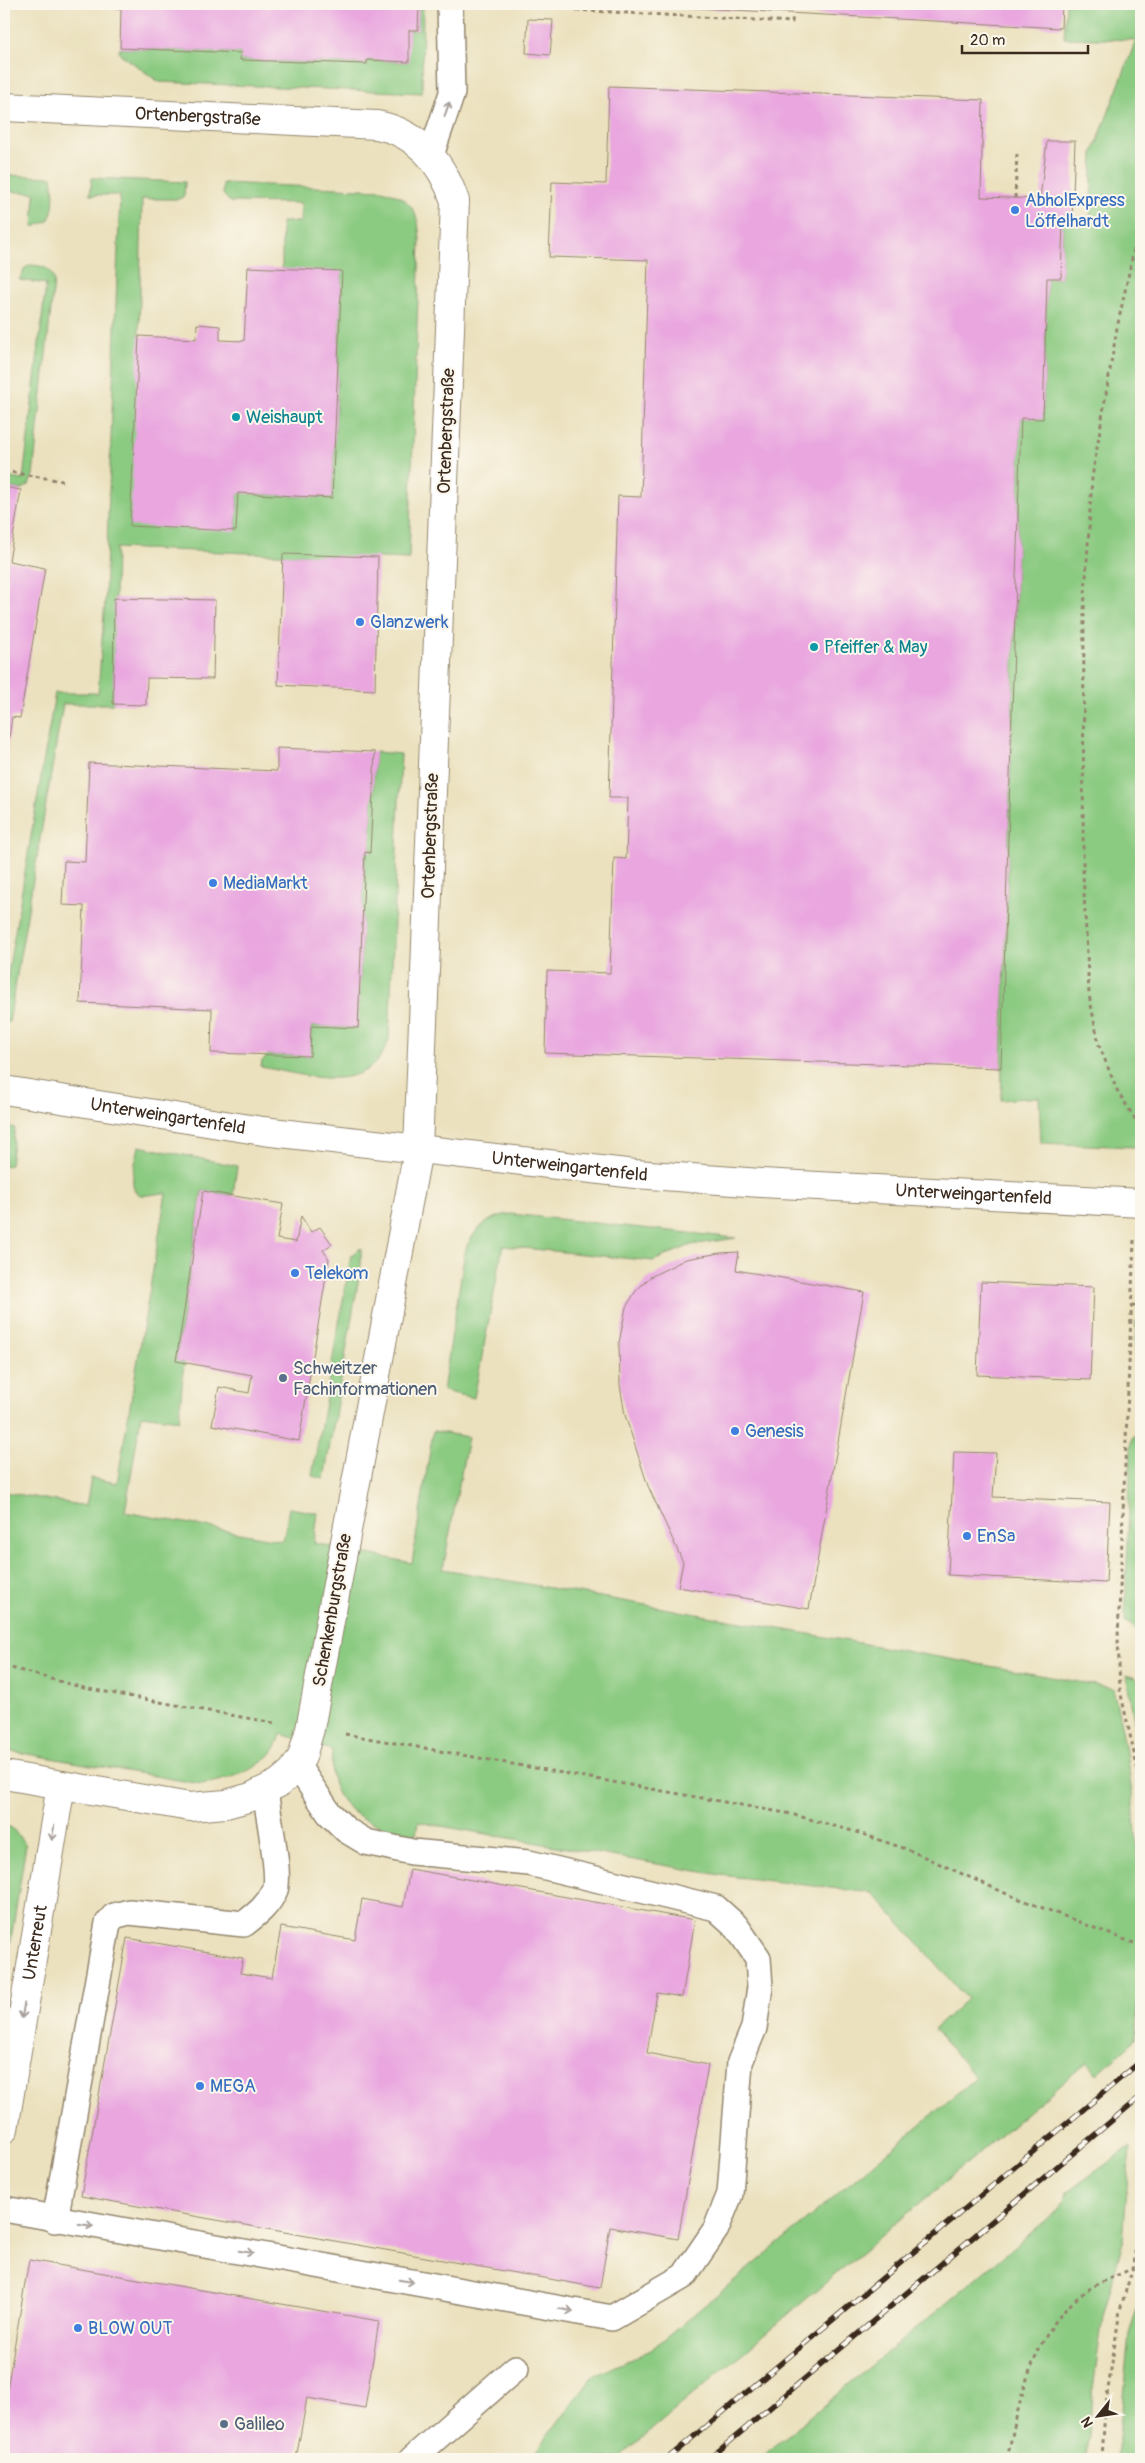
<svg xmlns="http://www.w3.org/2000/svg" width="1145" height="2463" viewBox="0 0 1145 2463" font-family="Pangolin,sans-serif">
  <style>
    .green { fill: #8bca81; stroke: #637a50 }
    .building { fill: #e9a6df }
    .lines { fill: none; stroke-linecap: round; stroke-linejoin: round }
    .service-casing { stroke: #93866e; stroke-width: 28 }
    .minor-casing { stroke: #93866e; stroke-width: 30 }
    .path { stroke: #93866e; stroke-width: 3; stroke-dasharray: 4 4; stroke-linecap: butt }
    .service { stroke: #fff; stroke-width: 25 }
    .minor { stroke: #fff; stroke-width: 28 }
    .rail-casing { stroke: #3b2a1e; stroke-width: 5.5 }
    .rail { stroke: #fbf7ec; stroke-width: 4; stroke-dasharray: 11; stroke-linecap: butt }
    .oneway { stroke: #a79f9a }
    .shop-dot { fill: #3f7fe0; stroke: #fbf7ec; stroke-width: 2 }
    .culture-dot { fill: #0f9aa8; stroke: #fbf7ec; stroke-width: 2 }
    .service-dot { fill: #5c6f8a; stroke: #fbf7ec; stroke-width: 2 }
    .labels { text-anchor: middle; stroke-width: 4; stroke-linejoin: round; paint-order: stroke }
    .street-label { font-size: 18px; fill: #3b2a1e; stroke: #fbf7ec }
    .shop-label { font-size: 18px; fill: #366cbe; stroke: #fbf7ec; text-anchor: start }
    .culture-label { font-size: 18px; fill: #0d838f; stroke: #fbf7ec; text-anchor: start }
    .service-label { font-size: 18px; fill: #4e5e75; stroke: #fbf7ec; text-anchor: start }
  </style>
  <rect width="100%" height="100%" fill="#fbf7ec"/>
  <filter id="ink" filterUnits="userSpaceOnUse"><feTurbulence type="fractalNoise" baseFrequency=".02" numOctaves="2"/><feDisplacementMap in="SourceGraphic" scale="10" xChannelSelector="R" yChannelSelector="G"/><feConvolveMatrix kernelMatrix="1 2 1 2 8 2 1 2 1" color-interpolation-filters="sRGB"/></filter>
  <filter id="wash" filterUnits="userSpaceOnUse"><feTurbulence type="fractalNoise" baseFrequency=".0096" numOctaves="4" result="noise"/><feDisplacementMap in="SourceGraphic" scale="20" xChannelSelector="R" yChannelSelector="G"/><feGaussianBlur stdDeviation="1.12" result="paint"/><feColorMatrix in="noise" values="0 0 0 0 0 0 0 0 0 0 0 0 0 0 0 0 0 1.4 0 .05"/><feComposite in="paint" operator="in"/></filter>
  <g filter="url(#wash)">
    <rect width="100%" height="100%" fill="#ebe1be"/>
    <!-- green -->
    <g class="green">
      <path d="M419,4H423L422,93L159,82L119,53L120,48L241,53V60L367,64V60L408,62L409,30H418Z"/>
      <path d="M1066,4H1141V1146L1133,1147L1041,1143L1039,1097L1001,1100L1021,418H1043L1047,278H1061L1063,220L1090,221L1093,153L1136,40L1064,38Z"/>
      <path d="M4,175L52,177C54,192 56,208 48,221L33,227L35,193L4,191Z"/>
      <path d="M92,178L185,182L184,196L179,199H142L139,336L236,531L238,493L332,498L342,272L282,269V222H301V203L230,202L223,194V183L382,190C412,198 418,211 420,240L409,559L116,548L113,704H63L9,1022H4V997L55,693H98L105,600L120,195H90Z"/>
      <path d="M30,265C44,266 50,267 54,281L33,475L29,485L21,490L4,487V477L23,480L46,284L19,280L25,268Z"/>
      <path d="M375,752L401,754L389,1039C369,1098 307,1075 261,1067L262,1061L268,1055L310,1056L311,1026L358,1028L365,852H370Z"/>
      <path d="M4,1126L15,1128L10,1165L4,1167Z"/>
      <path d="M139,1146L237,1166L233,1195L202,1191L176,1360L184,1363L179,1420L141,1415L125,1512L283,1541L289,1508L318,1513L314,1543L412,1563L433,1431L468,1437L443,1569L1113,1688C1131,1763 1139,1840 1140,1917C1141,1958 1137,1998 1136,2039L1097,2074L1087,2062L617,2459H530L592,2377L651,2350L976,2078L934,2029L967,1999L873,1893L720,1875L418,1822L416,1835C382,1827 340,1819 332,1777C331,1769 332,1759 332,1750L281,1734C280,1737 279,1742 277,1745C265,1769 226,1781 201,1784L4,1750V1492L86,1506L91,1478L117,1483L166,1193C158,1193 149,1196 141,1195C125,1192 137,1157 139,1146Z"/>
      <path d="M511,1214L736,1238L691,1245L653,1261L503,1246L474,1398L443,1391L465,1251C473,1230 488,1216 511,1214Z"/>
      <path d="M361,1248V1265L324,1479L312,1476L351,1255Z"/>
      <path d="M1136,1321H1141V1380L1134,1383Z"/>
      <path d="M1141,1429V1633L1125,1621L1131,1446L1133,1437Z"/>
      <path d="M1126,1675L1136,1678L1141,1686V1746L1134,1721Z"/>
      <path d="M4,1825L12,1828L26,1845L4,1985Z"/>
      <path d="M1130,2147L1123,2241L1103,2316L1092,2396L1087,2459H759L1056,2212L1065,2201L1067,2192Z"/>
      <path d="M1141,2295V2459H1117L1129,2334Z"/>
    </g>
    <g id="blocks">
      <!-- building -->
      <g class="building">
        <path d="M109,4H419L418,30H409V62L367,60V64L240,60L241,53L120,48L121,9L109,8Z"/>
        <path d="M624,4H1062L1061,28Z"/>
        <path d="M528,19L553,20L550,55L526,53Z"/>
        <path d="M609,86L983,100L981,197L1040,199L1047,141H1075L1072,221L1063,220L1061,278H1047L1043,419L1021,418L1001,1068L545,1053L547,971L610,973L614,858L626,859L628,798H609L618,496L641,497L648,260L549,257L552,182L606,184Z"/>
        <path d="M248,267L342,271L332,498L238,493L236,531L130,526L139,336L196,339L197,324L220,326V340L244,341Z"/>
        <path d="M4,487L21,490L9,561L45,568L20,718L12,717L5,764Z"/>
        <path d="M283,554L378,557L375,690L278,685Z"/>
        <path d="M114,598L215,600L213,679L147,678L146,705L113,704Z"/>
        <path d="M277,748L375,752L370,853L365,852L358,1028L311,1026L310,1056L211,1053L212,1009L80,1003L84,906L62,905L64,861L85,862L89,763L277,771Z"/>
        <path d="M203,1191L283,1204L277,1239L296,1242L301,1216L311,1232L320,1227L332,1244L323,1250L329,1259L299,1441L212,1425L219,1387L249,1393L252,1375L176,1361Z"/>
        <path d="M739,1252L736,1270L864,1292L809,1609L678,1587L683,1562L648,1486L625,1415L620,1385L619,1343L626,1307L636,1291L650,1277L686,1259L720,1253Z"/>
        <path d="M981,1282L1094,1287L1090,1380L977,1375Z"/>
        <path d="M954,1452L996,1453L993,1497L1110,1502L1106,1583L948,1575Z"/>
        <path d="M410,1869L695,1920L682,1997L657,1993L647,2053L708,2065L678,2239L610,2227L600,2288L81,2196L127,1938L243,1958L240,1973L272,1978L281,1927L355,1940L362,1899L403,1907Z"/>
        <path d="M29,2260L379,2321L365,2408L307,2398L296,2459H4V2407Z"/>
      </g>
    </g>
  </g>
  <g filter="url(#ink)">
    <use href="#blocks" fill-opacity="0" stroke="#93866e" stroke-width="1"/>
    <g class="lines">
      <!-- service casing -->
      <g class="service-casing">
        <g id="service">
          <path d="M431,155L452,93L450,4"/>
          <path d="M4,2209L612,2318L684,2276L716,2229L730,2194L740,2062L754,2028L760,1987L758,1958L736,1926L716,1908L529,1863L412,1852L366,1842L346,1830L329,1813L297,1765"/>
          <path d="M55,2220L108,1923L114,1916L129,1912L244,1924C257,1914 268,1906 275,1890C281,1875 267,1809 265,1790"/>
          <path d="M412,2459L516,2368"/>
        </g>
      </g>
      <!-- minor casing -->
      <g class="minor-casing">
        <g id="minor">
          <path id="s1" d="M4,107L377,125C419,133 442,163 455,201L418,1150L310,1729L302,1757L292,1772L279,1783L251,1797L226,1804L190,1807L4,1775"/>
          <path id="s2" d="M4,1090L263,1131L635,1174L761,1183L1141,1203"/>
          <path id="s3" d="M4,2129L61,1785"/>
        </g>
      </g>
      <!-- path -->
      <g class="path">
        <path d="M574,4V10L792,22L793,14"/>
        <path d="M1140,4L1141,7"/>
        <path d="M1015,198L1017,153"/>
        <path d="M4,471L63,481"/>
        <path d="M1138,1166L1140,1127L1117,1090L1099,1045L1089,995L1083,872L1084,611L1092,478L1117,328L1141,217"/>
        <path d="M1134,1240L1118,1638L1120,1690L1141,1784"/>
        <path d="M1132,1305L1141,1306"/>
        <path d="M4,1666L84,1688L274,1723"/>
        <path d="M345,1734L791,1814L856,1832L909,1850L1007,1894L1141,1946"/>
        <path d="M1007,2459C1020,2400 1031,2335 1082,2294C1096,2283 1117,2276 1133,2268"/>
        <path d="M1102,2459L1105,2409L1120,2310L1133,2267L1137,2240L1141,2189"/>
      </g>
      <!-- service -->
      <use href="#service" class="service"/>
      <!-- minor -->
      <use href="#minor" class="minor"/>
      <!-- rail casing -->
      <g class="rail-casing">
        <g id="rail">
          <path d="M667,2459L1141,2061"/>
          <path d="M709,2459L1141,2096"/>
        </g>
      </g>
      <!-- rail -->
      <use href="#rail" class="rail"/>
    </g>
    <!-- one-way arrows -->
    <defs><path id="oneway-shaft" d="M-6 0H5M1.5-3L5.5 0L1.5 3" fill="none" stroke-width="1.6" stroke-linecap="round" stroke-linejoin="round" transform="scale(1.25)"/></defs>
    <g class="oneway">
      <use href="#oneway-shaft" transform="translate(447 109) rotate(-71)"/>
      <use href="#oneway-shaft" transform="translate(53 1833) rotate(99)"/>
      <use href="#oneway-shaft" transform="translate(23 2011) rotate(99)"/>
      <use href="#oneway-shaft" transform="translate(86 2225) rotate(9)"/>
      <use href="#oneway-shaft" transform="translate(246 2252) rotate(10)"/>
      <use href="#oneway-shaft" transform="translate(406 2281) rotate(10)"/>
      <use href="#oneway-shaft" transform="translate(566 2310) rotate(10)"/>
    </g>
  </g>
  <!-- markers -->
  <g class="shop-dot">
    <circle cx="1015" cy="210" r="5"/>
    <circle cx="360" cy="622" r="5"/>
    <circle cx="213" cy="883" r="5"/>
    <circle cx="295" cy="1273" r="5"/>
    <circle cx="735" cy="1431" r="5"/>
    <circle cx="967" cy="1536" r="5"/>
    <circle cx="200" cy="2086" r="5"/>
    <circle cx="78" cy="2328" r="5"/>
  </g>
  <g class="culture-dot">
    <circle cx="236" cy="417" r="5"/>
    <circle cx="814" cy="647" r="5"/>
  </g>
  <g class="service-dot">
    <circle cx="283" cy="1378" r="5"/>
    <circle cx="224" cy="2424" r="5"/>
  </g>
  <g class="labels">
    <!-- street labels -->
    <g class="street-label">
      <text dy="6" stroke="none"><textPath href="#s1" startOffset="194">Ortenbergstraße</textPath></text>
      <text transform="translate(446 431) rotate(-88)" y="6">Ortenbergstraße</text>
      <text transform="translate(430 836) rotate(-88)" y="6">Ortenbergstraße</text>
      <text dy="6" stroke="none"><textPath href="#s2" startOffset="166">Unterweingartenfeld</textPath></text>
      <text dy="6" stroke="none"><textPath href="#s2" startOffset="571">Unterweingartenfeld</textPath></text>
      <text dy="6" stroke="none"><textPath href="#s2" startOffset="976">Unterweingartenfeld</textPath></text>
      <text transform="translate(332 1610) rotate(-80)" y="6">Schenkenburgstraße</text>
      <text dy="6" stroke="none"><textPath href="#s3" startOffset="189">Unterreut</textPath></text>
    </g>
    <!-- shop labels -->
    <g class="shop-label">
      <text x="1025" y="206">AbholExpress<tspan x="1025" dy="21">Löffelhardt</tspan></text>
      <text x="370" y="628">Glanzwerk</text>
      <text x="223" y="889">MediaMarkt</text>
      <text x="305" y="1279">Telekom</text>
      <text x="745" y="1437">Genesis</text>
      <text x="977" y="1542">EnSa</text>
      <text x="210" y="2092">MEGA</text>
      <text x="88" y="2334">BLOW OUT</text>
    </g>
    <!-- culture labels -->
    <g class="culture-label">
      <text x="246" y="423">Weishaupt</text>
      <text x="824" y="653">Pfeiffer &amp; May</text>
    </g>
    <!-- service labels -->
    <g class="service-label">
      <text x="293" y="1374">Schweitzer<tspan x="293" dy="21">Fachinformationen</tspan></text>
      <text x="234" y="2430">Galileo</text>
    </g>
  </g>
  <!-- margin -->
  <rect width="1145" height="2463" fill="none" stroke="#fbf7ec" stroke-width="20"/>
  <!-- north arrow -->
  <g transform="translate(1098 2416) rotate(240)" stroke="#fbf7ec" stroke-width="4" paint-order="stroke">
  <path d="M0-4L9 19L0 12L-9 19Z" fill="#3b2a1e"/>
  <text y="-8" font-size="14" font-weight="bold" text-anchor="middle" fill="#3b2a1e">N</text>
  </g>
  <!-- scale -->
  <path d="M962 45v8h126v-8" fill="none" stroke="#3b2a1e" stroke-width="2.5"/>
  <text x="970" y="45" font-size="15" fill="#3b2a1e" stroke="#fbf7ec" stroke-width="4" paint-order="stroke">20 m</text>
</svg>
